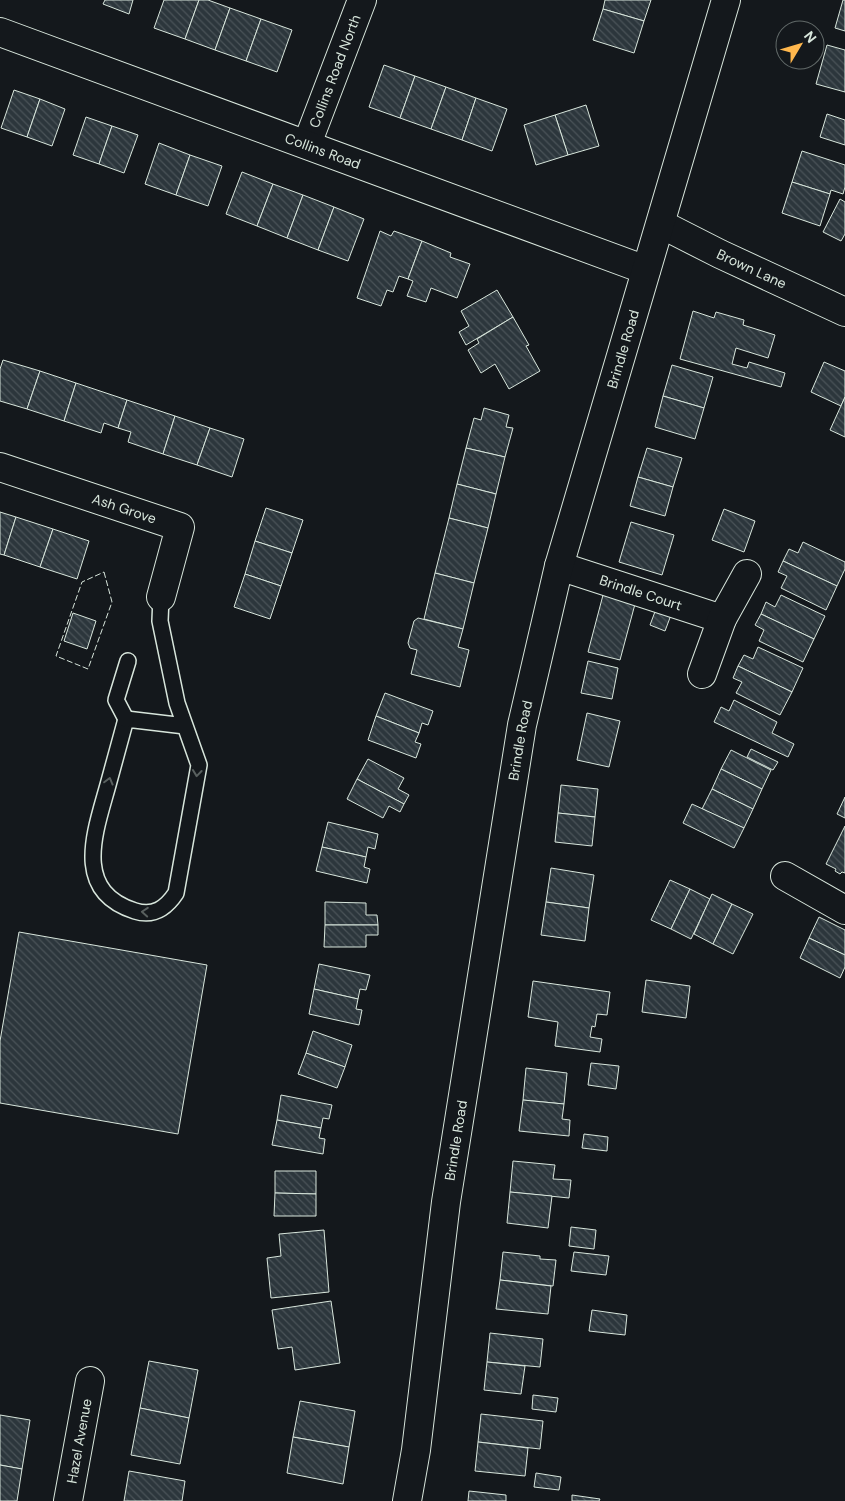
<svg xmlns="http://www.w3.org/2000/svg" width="845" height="1501" viewBox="0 0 845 1501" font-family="'DM Sans',sans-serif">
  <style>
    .building { fill: url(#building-back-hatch); stroke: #d8e6dc }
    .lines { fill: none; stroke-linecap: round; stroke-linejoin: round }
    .lane-casing { stroke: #d8e6dc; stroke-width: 18 }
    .street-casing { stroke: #d8e6dc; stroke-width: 30 }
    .secondary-casing { stroke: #d8e6dc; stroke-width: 30 }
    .lane { stroke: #14181c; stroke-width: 15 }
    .street { stroke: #14181c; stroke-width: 28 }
    .secondary { stroke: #14181c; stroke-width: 28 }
    .fence { stroke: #d8e6dc; stroke-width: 1; stroke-dasharray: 6 2.5; stroke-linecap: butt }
    .oneway { stroke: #59605f }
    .labels { text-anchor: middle; stroke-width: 4; stroke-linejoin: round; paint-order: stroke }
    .street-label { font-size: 14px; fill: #d8e6dc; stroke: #14181c }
  </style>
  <defs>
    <pattern id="building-back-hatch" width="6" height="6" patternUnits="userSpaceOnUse" patternTransform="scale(1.25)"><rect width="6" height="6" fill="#2c363c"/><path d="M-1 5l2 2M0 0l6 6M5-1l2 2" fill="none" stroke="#4a5358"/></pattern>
  </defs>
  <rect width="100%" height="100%" fill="#14181c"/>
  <!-- building -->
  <g class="building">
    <path d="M105,0H133L129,14L103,4Z"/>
    <path d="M164,0H199L185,39L154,28Z"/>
    <path d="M199,0H208L230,8L215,50L185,39Z"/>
    <path d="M605,0H651L644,21L603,9Z"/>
    <path d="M843,0H845V31L835,28Z"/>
    <path d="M230,8L261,19L246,61L215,50Z"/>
    <path d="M603,9L644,21L634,53L593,40Z"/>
    <path d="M261,19L292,30L277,72L246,61Z"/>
    <path d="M827,45L845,50V92L816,84Z"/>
    <path d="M384,65L415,76L400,118L369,107Z"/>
    <path d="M415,76L446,87L431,129L400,118Z"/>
    <path d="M446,87L476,98L462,140L431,129Z"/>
    <path d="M14,90L40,99L27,137L1,128Z"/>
    <path d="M476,98L507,109L492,151L462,140Z"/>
    <path d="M40,99L65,109L52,146L27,137Z"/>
    <path d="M586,105L599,146L568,155L555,115Z"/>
    <path d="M827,114L845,120V145L820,137Z"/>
    <path d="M555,115L568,155L536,165L524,125Z"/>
    <path d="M86,117L112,126L99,164L73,155Z"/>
    <path d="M112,126L138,135L124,173L99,164Z"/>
    <path d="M159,143L190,155L176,195L145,184Z"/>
    <path d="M802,151L845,165V187L843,194L831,190L830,194L792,182Z"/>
    <path d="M190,155L222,166L208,206L176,195Z"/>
    <path d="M242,172L273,184L257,226L226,214Z"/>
    <path d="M792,182L830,194L820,226L782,213Z"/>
    <path d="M273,184L303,195L287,238L257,226Z"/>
    <path d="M303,195L334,207L318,250L287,238Z"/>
    <path d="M840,199L845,202V234L841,241L823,232Z"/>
    <path d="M334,207L364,219L348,261L318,250Z"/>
    <path d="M380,231L391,236L394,231L422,241L408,279L399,276L393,292L387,290L381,306L357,298Z"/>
    <path d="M422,241L451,253L450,257L470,264L457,298L431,288L426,302L407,296L413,281L408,279Z"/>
    <path d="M497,290L513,317L466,345L459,332L469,326L461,311Z"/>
    <path d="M693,311L714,318L716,312L744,320L743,325L775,335L768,358L736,348L732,364L747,368L749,362L785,373L781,387L680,359Z"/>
    <path d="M513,317L529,345L526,346L540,371L509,389L495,364L481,373L468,350L479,343L477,339Z"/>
    <path d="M3,360L40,371L27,409L0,401V369Z"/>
    <path d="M824,362L845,371V397L841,406L811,392Z"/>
    <path d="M672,365L713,377L704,408L663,396Z"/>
    <path d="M40,371L76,383L64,421L27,409Z"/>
    <path d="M76,383L127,400L118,428L104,423L101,433L64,421Z"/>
    <path d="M663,396L704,408L695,439L655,427Z"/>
    <path d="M845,397V437L830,430Z"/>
    <path d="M127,400L175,416L163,454L128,442L131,432L118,428Z"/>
    <path d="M484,408L509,415L506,427L513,428L505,457L466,448L474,418L481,420Z"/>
    <path d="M175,416L210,428L197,465L163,454Z"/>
    <path d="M210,428L244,439L232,477L197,465Z"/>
    <path d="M466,448L505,457L496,494L457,484Z"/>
    <path d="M647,448L682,458L673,487L638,477Z"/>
    <path d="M638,477L673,487L665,516L630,506Z"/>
    <path d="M457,484L496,494L488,528L449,518Z"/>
    <path d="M266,508L303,520L292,553L255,541Z"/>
    <path d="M724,509L755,521L744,552L712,540Z"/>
    <path d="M0,512L16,517L4,555L0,554Z"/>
    <path d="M16,517L53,529L40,567L4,555Z"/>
    <path d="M449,518L488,528L474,583L435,573Z"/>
    <path d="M631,522L674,535L662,575L619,562Z"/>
    <path d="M53,529L89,541L77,579L40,567Z"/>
    <path d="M255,541L292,553L281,586L245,574Z"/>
    <path d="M803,542L845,562V569L837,586L783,561L789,549L798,553Z"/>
    <path d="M783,561L837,586L826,610L781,588L787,576L778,572Z"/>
    <path d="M435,573L474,583L463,629L424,619Z"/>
    <path d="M245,574L281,586L270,619L234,607Z"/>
    <path d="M603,595L635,604L620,660L588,652Z"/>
    <path d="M781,595L825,616L814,639L761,614L766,602L775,607Z"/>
    <path d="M656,609L671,615L665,631L650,625Z"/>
    <path d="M73,613L96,621L87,649L64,641Z"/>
    <path d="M761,614L814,639L803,662L759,641L764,630L755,625Z"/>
    <path d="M418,618L463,629L458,647L469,650L460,687L411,674L417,650L410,648L408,643L414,621Z"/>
    <path d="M758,647L803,668L792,692L738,666L744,655L753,659Z"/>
    <path d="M588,661L618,668L612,699L581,693Z"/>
    <path d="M738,666L792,692L780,715L736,693L742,682L733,678Z"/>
    <path d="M385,693L433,711L428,725L422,723L419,733L376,716Z"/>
    <path d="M734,700L777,722L772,733L794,744L788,757L714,722L721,707L729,711Z"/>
    <path d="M587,713L620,721L609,767L577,760Z"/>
    <path d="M376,716L419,733L415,742L421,744L416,758L368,740Z"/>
    <path d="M751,749L778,762L773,770L747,757Z"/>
    <path d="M731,750L771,770L762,789L721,769Z"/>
    <path d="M368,759L404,778L398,789L409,795L404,804L357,779Z"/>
    <path d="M721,769L762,789L753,809L712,789Z"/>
    <path d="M357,779L404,804L400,812L389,806L383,818L347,799Z"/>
    <path d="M561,785L598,789L595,817L558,813Z"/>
    <path d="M712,789L753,809L744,828L702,809Z"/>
    <path d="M845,797V818L837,814Z"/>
    <path d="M692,804L744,828L734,848L683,823Z"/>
    <path d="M558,813L595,817L592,846L555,842Z"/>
    <path d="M328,822L378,834L375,849L368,847L366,857L322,847Z"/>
    <path d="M845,826V873L842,872L840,874L835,871L836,869L826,864Z"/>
    <path d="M322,847L366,857L364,867L370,869L367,883L316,871Z"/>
    <path d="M551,868L594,875L589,908L546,902Z"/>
    <path d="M670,880L690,889L671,929L651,920Z"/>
    <path d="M690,889L710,899L691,939L671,929Z"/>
    <path d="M712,894L732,904L713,944L694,934Z"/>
    <path d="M325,902L366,903V915H377L378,925H325Z"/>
    <path d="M546,902L589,908L585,941L541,935Z"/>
    <path d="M732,904L753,914L733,954L713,944Z"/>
    <path d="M819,917L845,930V955L809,938Z"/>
    <path d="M325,925H378V935H366V947H324Z"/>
    <path d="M19,932L207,965L178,1134L0,1103V1041Z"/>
    <path d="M809,938L845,955V967L840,978L800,958Z"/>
    <path d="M319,964L370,975L366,990L360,989L358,999L314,989Z"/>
    <path d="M646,980L690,986L686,1018L642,1012Z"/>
    <path d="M533,981L610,992L607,1015L597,1014L595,1027L592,1026L590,1037L602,1039L600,1052L555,1046L558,1022L528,1017Z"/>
    <path d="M314,989L358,999L356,1009L362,1010L359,1025L309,1014Z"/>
    <path d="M313,1031L352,1045L345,1067L306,1053Z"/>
    <path d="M306,1053L345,1067L337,1088L298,1074Z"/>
    <path d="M591,1063L619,1066L616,1089L588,1085Z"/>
    <path d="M526,1068L567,1073L564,1104L523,1100Z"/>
    <path d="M281,1095L332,1105L329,1119L323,1118L321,1128L277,1120Z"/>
    <path d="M523,1100L564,1104L562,1119L570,1120L569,1136L519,1131Z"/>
    <path d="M277,1120L321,1128L319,1138L325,1139L323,1154L272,1145Z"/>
    <path d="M584,1134L608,1137L607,1151L582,1148Z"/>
    <path d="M513,1161L555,1165L553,1179L571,1180L569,1198L510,1192Z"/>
    <path d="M275,1171H316V1194L275,1193Z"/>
    <path d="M510,1192L552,1196L548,1228L507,1223Z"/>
    <path d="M275,1193L316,1194V1216H274Z"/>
    <path d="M571,1227L596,1230L594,1249L569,1246Z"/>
    <path d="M324,1230L329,1292L271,1298L267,1258L281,1256L279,1234Z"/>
    <path d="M503,1252L540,1256V1259L556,1260L553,1286L500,1280Z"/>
    <path d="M574,1252L609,1256L606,1275L571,1271Z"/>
    <path d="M500,1280L551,1286L548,1314L496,1309Z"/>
    <path d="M331,1301L340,1363L295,1370L292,1347L278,1349L272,1310Z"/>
    <path d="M592,1310L627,1315L625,1335L589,1331Z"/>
    <path d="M490,1333L543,1339L540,1367L487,1362Z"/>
    <path d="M149,1361L198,1370L189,1418L140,1408Z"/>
    <path d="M487,1362L525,1366L521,1394L484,1390Z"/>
    <path d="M533,1395L558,1398L556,1412L532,1409Z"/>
    <path d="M300,1401L355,1411L349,1447L293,1437Z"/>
    <path d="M140,1408L189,1418L180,1464L131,1455Z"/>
    <path d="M481,1414L543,1421L540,1449L478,1442Z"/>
    <path d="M0,1415L30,1420L22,1469L0,1465Z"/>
    <path d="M293,1437L349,1447L343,1484L287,1473Z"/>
    <path d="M478,1442L528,1448L525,1476L475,1471Z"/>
    <path d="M0,1465L22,1469L17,1501H0Z"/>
    <path d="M129,1471L185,1481L182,1501H124Z"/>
    <path d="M536,1473L561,1477L559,1490L534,1487Z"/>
    <path d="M469,1491L506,1495V1501H468Z"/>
    <path d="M572,1495L600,1499L599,1501H572Z"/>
  </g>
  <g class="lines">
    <!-- lane casing -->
    <g class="lane-casing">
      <g id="lane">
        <path d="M161,597L160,621L177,703L199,765L176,893C166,908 154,917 135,911C72,891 95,832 108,785C114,763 120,741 126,719L185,726"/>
        <path d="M126,719L116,700L128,661"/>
      </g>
    </g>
    <!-- street casing -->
    <g class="street-casing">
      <g id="street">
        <path id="s1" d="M307,144L362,0"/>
        <path id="s2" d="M661,224L720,254L845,312"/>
        <path id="s3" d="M0,467L180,527L161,597"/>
        <path id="s4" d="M559,566L722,619"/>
        <path d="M702,674L722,619L747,574"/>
        <path d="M785,876L845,910"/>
        <path id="s5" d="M68,1501L90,1381"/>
      </g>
    </g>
    <!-- secondary casing -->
    <g class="secondary-casing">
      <g id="secondary">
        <path id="s6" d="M0,32L646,270"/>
        <path id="s7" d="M407,1501L416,1450L446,1202L522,725L559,566L726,0"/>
      </g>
    </g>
    <!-- lane -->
    <use href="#lane" class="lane"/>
    <!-- street -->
    <use href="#street" class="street"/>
    <!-- secondary -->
    <use href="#secondary" class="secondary"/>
    <!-- fence -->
    <path class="fence" d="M104,572L112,602L88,669L56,656L82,582Z"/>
  </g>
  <!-- one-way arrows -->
  <defs><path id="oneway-chevron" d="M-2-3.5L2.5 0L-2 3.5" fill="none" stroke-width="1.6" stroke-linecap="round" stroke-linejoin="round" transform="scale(1.25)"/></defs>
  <g class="oneway">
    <use href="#oneway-chevron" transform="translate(197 773) rotate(96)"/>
    <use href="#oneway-chevron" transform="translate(109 781) rotate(-75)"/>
    <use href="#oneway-chevron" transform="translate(145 912) rotate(-176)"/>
  </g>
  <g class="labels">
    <!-- street labels -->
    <g class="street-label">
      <text dy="5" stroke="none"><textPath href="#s1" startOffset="78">Collins Road North</textPath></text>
      <text dy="5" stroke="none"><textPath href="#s6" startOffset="344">Collins Road</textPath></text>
      <text dy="5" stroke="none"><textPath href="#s2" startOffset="101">Brown Lane</textPath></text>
      <text dy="5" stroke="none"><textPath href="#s7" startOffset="1174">Brindle Road</textPath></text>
      <text dy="5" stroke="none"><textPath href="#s3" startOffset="131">Ash Grove</textPath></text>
      <text dy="5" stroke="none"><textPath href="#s4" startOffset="86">Brindle Court</textPath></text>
      <text dy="5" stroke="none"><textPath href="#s7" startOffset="769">Brindle Road</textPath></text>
      <text dy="5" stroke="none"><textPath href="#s7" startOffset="364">Brindle Road</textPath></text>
      <text dy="5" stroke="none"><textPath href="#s5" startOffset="61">Hazel Avenue</textPath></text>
    </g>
  </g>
  <!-- north arrow -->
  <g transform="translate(800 45) rotate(52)"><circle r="24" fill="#14181c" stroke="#626a69"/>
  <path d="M0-4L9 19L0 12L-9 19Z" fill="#ffb74d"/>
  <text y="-8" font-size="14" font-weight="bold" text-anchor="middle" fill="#d8e6dc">N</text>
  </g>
</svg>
